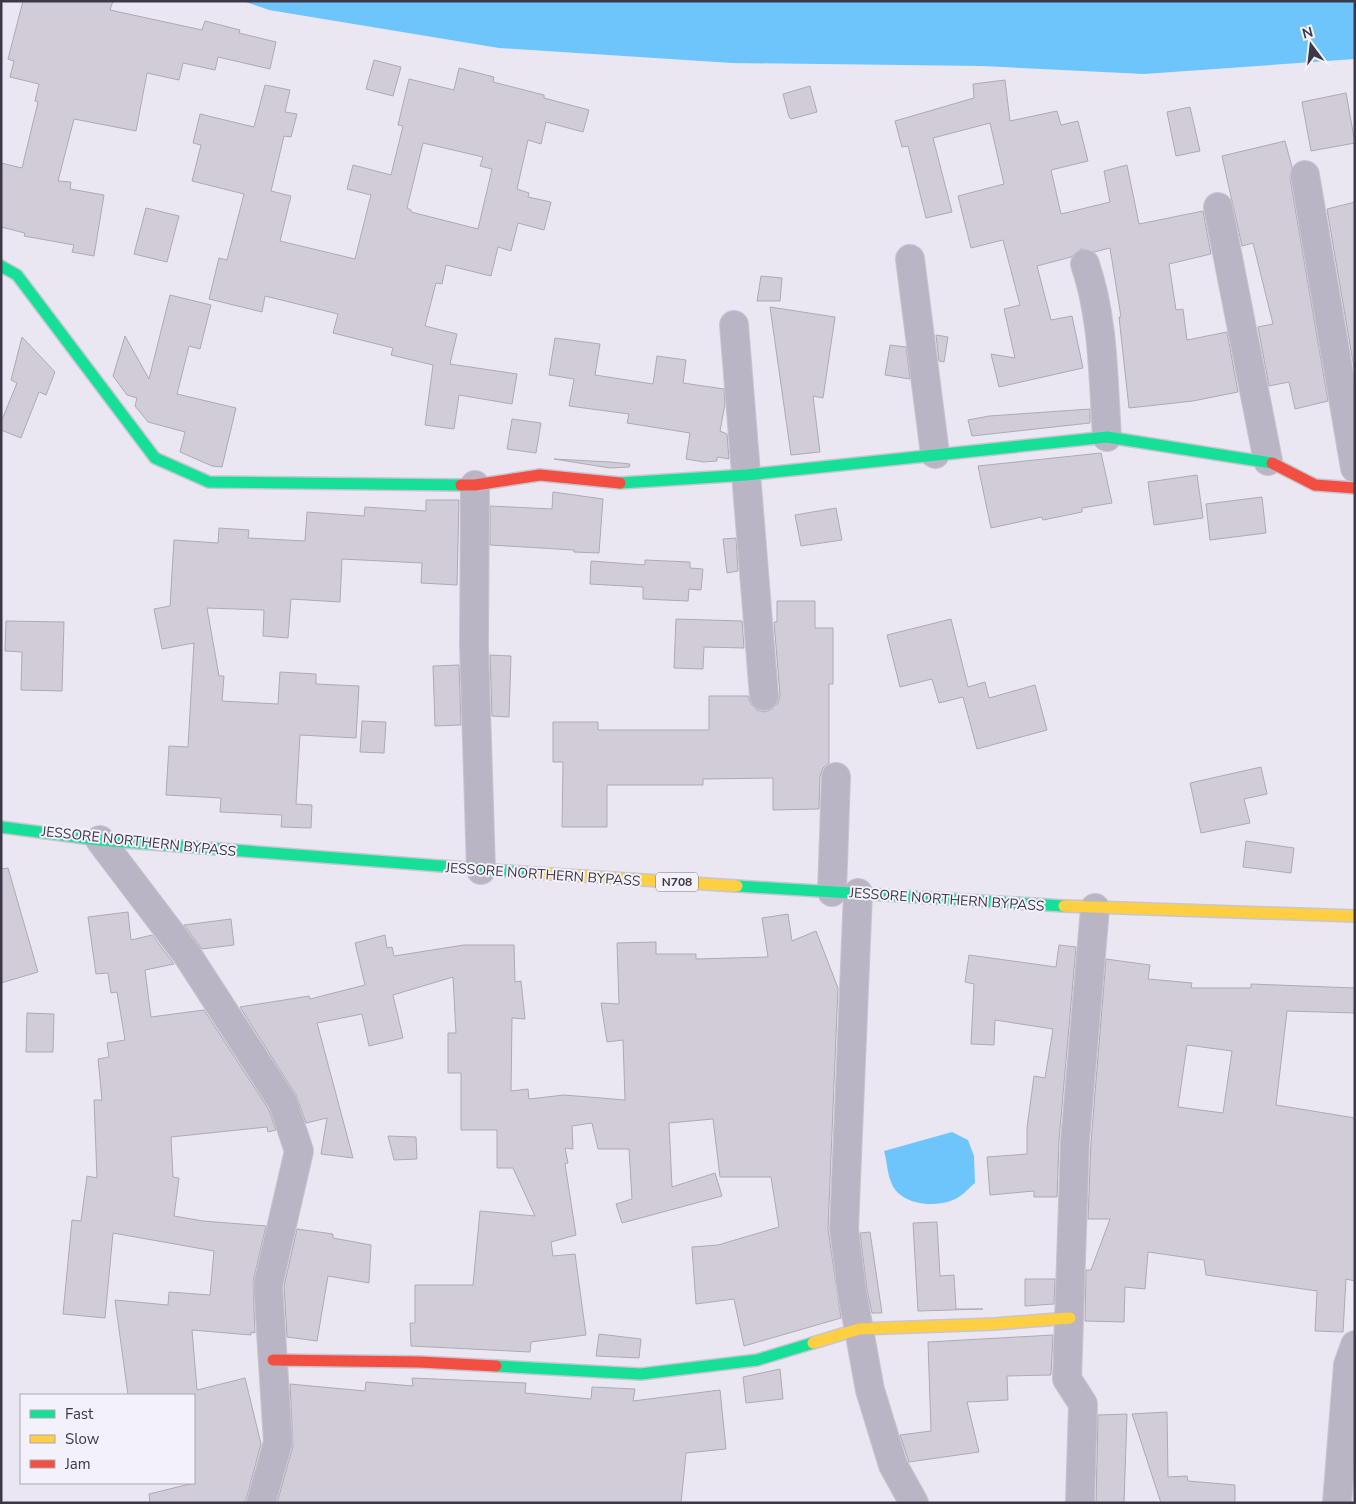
<svg xmlns="http://www.w3.org/2000/svg" width="1356" height="1504" viewBox="0 0 1356 1504" font-family="'Nunito Sans',sans-serif">
  <style>
    .water { fill: #6dc5fb }
    .building { fill: #d2ccd8; stroke: #afa9b4; fill-rule: evenodd }
    .lines { fill: none; stroke-linecap: round; stroke-linejoin: round }
    .street-casing { stroke: #c8c5d0; stroke-width: 30 }
    .fast-casing { stroke: #c8c5d0; stroke-width: 14 }
    .slow-casing { stroke: #c8c5d0; stroke-width: 14 }
    .jam-casing { stroke: #c8c5d0; stroke-width: 14 }
    .street { stroke: #bab5c4; stroke-width: 28 }
    .fast { stroke: #16e098; stroke-width: 11 }
    .slow { stroke: #ffcf43; stroke-width: 11 }
    .jam { stroke: #f24e42; stroke-width: 11 }
    .labels { text-anchor: middle; stroke-width: 4; stroke-linejoin: round; paint-order: stroke }
    .shield { fill: #f3f1f9; stroke: #74707d; stroke-width: 1 }
    .shield-label { font-size: 12px; font-weight: bold; fill: #3d3848 }
    .street-label { font-size: 14px; fill: #3d3848; stroke: #f3f1f9 }
  </style>
  <rect width="100%" height="100%" fill="#eae7f3"/>
  <!-- water -->
  <g class="water">
    <path d="M243,1H1355V59L1144,74L983,66L732,63L499,48L269,10Z"/>
    <path d="M952,1132L968,1140L974,1156L975,1183C968,1189 961,1197 953,1200C934,1208 899,1205 891,1182C887,1172 887,1161 884,1151Z"/>
  </g>
  <!-- building -->
  <g class="building">
    <path d="M23,1H113L110,10L202,30L205,21L240,30L239,33L276,42L270,69L218,57L215,70L183,63L179,80L147,73L136,131L74,119L58,181L71,182L70,189L104,195L94,256L72,252L74,245L24,236L25,233L1,227V163L22,168L38,102L35,101L39,84L10,77L14,61L8,59Z"/>
    <path d="M374,60L401,67L393,96L366,89Z"/>
    <path d="M459,68L494,77L493,82L544,95V98L589,110L583,132L546,122L541,144L528,140L517,189L529,193L528,197L551,202L544,230L518,223L511,251L498,247L491,276L446,265L442,284L436,283L425,326L457,334L450,364L517,374L512,404L459,395L454,429L425,425L433,365L391,355L393,348L333,333L338,314L265,296L262,312L209,299L219,258L227,260L244,194L192,181L201,145L193,143L200,114L254,127L265,85L290,90L285,112L297,114L291,137L284,136L271,191L291,196L280,241L355,259L371,195L347,189L353,165L391,175L403,126L398,125L409,79L454,90ZM423,143L483,157L480,166L492,169L478,229L411,212V210L407,208Z"/>
    <path d="M1005,80L1010,121L1057,111L1061,125L1078,121L1088,161L1051,170L1061,214L1110,202L1104,171L1127,165L1139,224L1203,211L1211,254L1169,264L1176,310L1183,309L1187,340L1227,332L1238,392L1193,401L1129,408L1119,317H1121L1110,248L1094,252L1081,249L1071,257L1037,266L1051,320L1072,316L1083,368L999,387L991,354L1015,358L1004,309L1020,305L1003,240L971,248L958,196L1004,184L990,123L933,138L952,212L926,218L908,146L902,147L895,121L974,98L973,84Z"/>
    <path d="M810,86L817,112L791,119L789,117L783,94Z"/>
    <path d="M1346,93L1355,143L1311,151L1302,102Z"/>
    <path d="M1190,107L1200,151L1176,156L1167,112Z"/>
    <path d="M1285,141L1292,167L1290,178L1328,401L1295,409L1289,382L1269,386L1258,327L1273,324L1253,243L1242,246L1222,156Z"/>
    <path d="M1355,202V374L1327,209Z"/>
    <path d="M146,208L179,216L167,262L134,254Z"/>
    <path d="M761,276L782,278L780,301H757Z"/>
    <path d="M170,295L211,305L200,349L189,346L177,394L236,408L222,467L212,466L180,452L185,432L148,422L135,406L137,398L127,395L113,376L125,336L149,379Z"/>
    <path d="M770,307L835,317L823,398L813,396L820,452L791,455Z"/>
    <path d="M936,335L948,337L944,362L939,361Z"/>
    <path d="M22,337L55,372L46,395L39,392L21,438L1,430V422L17,383L11,380Z"/>
    <path d="M555,338L600,344L595,375L653,384L657,356L686,360L683,383L724,389L725,404L720,431L727,434L729,459L717,457V461L704,462L686,459L690,433L627,423L629,414L569,406L574,379L549,375Z"/>
    <path d="M890,345L906,347L910,379L885,375Z"/>
    <path d="M1090,409V423L972,436L968,420L989,416Z"/>
    <path d="M512,419L541,423L536,453L507,449Z"/>
    <path d="M1101,453L1112,503L1082,508V512L1043,520L1042,517L991,528L978,466Z"/>
    <path d="M554,459L610,462L630,464L629,467L610,468Z"/>
    <path d="M1197,475L1203,518L1154,525L1148,482Z"/>
    <path d="M553,492L603,499L599,553L574,552V550L490,545V506L552,509Z"/>
    <path d="M1262,497L1266,533L1210,540L1206,504Z"/>
    <path d="M426,500H459L457,585L421,583L422,563L342,559L340,602L291,599L288,638L263,636L264,610L207,608L219,676H224L222,701L278,704L280,672L316,674V684L359,686L356,738L300,735L296,804L312,805L311,828L281,827L282,815L220,812L221,798L166,795L169,746L188,747L194,643L162,649L154,609L170,606L174,540L218,543L219,528L249,530L248,538L305,541L307,512L364,516L365,507L426,511Z"/>
    <path d="M836,508L842,540L801,546L795,515Z"/>
    <path d="M736,538L738,571L727,573L723,539Z"/>
    <path d="M645,560L690,562V568L703,569L701,590L689,589L688,601L643,599V587L590,584L591,561L645,565Z"/>
    <path d="M777,601H815V628H833V684H829V763L823,768L820,776L819,809L773,810V778L703,779V785H607V827H562L563,762H553V722H598V730H709V696H748L751,704L757,710L765,712L772,709L778,703L780,695L774,622H777Z"/>
    <path d="M676,619L742,621L744,648L704,647L703,669L674,668Z"/>
    <path d="M951,619L968,687L985,682L989,698L1035,685L1047,730L977,749L963,697L939,703L932,679L900,687L887,635Z"/>
    <path d="M6,621L64,622L62,691L21,690L22,652L5,651Z"/>
    <path d="M490,655L511,656L509,717L492,716Z"/>
    <path d="M459,665L461,725L435,726L433,666Z"/>
    <path d="M362,721L386,722L384,753L360,752Z"/>
    <path d="M1261,767L1267,794L1244,799L1250,823L1201,833L1190,783Z"/>
    <path d="M1246,841L1294,848L1291,873L1243,867Z"/>
    <path d="M8,868L38,972L1,983V869Z"/>
    <path d="M128,912L131,940L152,935L174,964L145,970L151,1017L204,1010L269,1110L276,1130L268,1132L267,1127L171,1137L173,1177L179,1178L174,1216L203,1221L266,1226L253,1282L255,1333L251,1332V1335L192,1330L197,1390L245,1378L261,1444L246,1500L243,1503H150L149,1494L194,1483V1395H128L115,1300L168,1305L169,1292L210,1295L214,1251L113,1233L105,1318L63,1314L72,1220L81,1221L87,1176L97,1178L94,1100H102L98,1059L109,1057L107,1043L125,1040L117,992L111,993L108,973L96,974L88,917Z"/>
    <path d="M788,914L792,941L816,931L838,988L828,1229L841,1318L744,1346L734,1299L696,1304L692,1247L718,1245L779,1227L771,1177H720L713,1119L669,1123L672,1187L715,1173L722,1196L622,1223L616,1204L632,1199L629,1149H598L592,1123L572,1126L573,1149L565,1148L568,1163L565,1164L576,1235L551,1242L553,1256L575,1254L586,1335L531,1342L530,1352L411,1346L410,1323H415V1285H473L480,1211L535,1216L513,1168H497V1130H461V1073H448V1033H456L453,977L393,995L403,1038L369,1046L362,1014L317,1023L353,1158L321,1154L327,1118L306,1123L296,1095L240,1007L309,996L310,999L365,985L355,943L385,935L387,948L392,947L394,956L464,945H514L515,982L521,981L525,1019L512,1018L511,1091L528,1089L529,1099L564,1095L625,1100L623,1040L607,1042L601,1003L619,1004L617,943L656,942V954H696V959L768,957L762,918Z"/>
    <path d="M231,919L234,945L202,949L184,925Z"/>
    <path d="M1059,945L1076,947L1059,1140L1057,1197H1034V1191L990,1195L987,1157L1027,1154V1128L1034,1076L1045,1078L1053,1029L995,1020L994,1045L971,1044L974,984L965,982L969,955L1056,967Z"/>
    <path d="M1106,959L1150,965L1148,979L1192,983L1191,988H1251V984L1355,988V1013L1287,1011L1276,1105L1355,1118V1281L1346,1279L1343,1332L1315,1331L1317,1291L1206,1275L1204,1260L1148,1252L1145,1289L1125,1287L1124,1322L1085,1321L1086,1270H1091L1110,1219H1088L1091,1142ZM1187,1045L1232,1051L1223,1113L1178,1107Z"/>
    <path d="M27,1013L54,1014L53,1052H26Z"/>
    <path d="M388,1136L416,1137L417,1159L394,1160Z"/>
    <path d="M937,1222L940,1276L954,1275L956,1309H983L918,1311L913,1223Z"/>
    <path d="M297,1229L333,1234V1238L371,1245L369,1283L328,1276L317,1341L287,1337L284,1286Z"/>
    <path d="M870,1232L882,1313H872L867,1290L860,1233Z"/>
    <path d="M1025,1279H1055L1054,1304L1025,1306Z"/>
    <path d="M599,1334L641,1339L639,1358L596,1356Z"/>
    <path d="M1053,1335L1051,1375L1007,1376L1008,1400L967,1402L979,1452L909,1462L900,1435L931,1431L928,1342Z"/>
    <path d="M780,1369L783,1399L746,1403L743,1377Z"/>
    <path d="M412,1378L526,1383L525,1393L591,1399L592,1387L635,1389L633,1401L720,1390L726,1449L686,1453L681,1503H277L293,1446L290,1384L365,1391L366,1382L413,1386Z"/>
    <path d="M1167,1412L1168,1477L1187,1476L1188,1481L1235,1485V1503H1161L1132,1414Z"/>
    <path d="M1127,1414L1124,1503H1096L1098,1415Z"/>
  </g>
  <g class="lines">
    <!-- street casing -->
    <g class="street-casing">
      <g id="street">
        <path d="M1305,175L1355,468"/>
        <path d="M1218,207L1268,461"/>
        <path d="M910,259L935,454"/>
        <path d="M1085,264C1104,320 1103,379 1107,437"/>
        <path d="M734,325L764,696"/>
        <path d="M475,485L474,645L481,870"/>
        <path d="M100,840L188,956L283,1103L299,1151L268,1285L278,1442L261,1503"/>
        <path d="M832,892L836,777"/>
        <path d="M858,893L844,1229L852,1292L870,1390L893,1465L914,1503"/>
        <path d="M1080,1503L1083,1404L1067,1379L1075,1141L1095,908"/>
        <path d="M1337,1503L1348,1365L1355,1345"/>
      </g>
    </g>
    <!-- fast casing -->
    <g class="fast-casing">
      <g id="fast">
        <path d="M1,266L17,275L155,458L209,482L461,485"/>
        <path d="M620,483L746,475L1107,437L1272,463"/>
        <path d="M1,827L100,840L534,873"/>
        <path d="M737,886L1064,906"/>
        <path d="M496,1366L641,1374L757,1360L813,1343"/>
      </g>
    </g>
    <!-- slow casing -->
    <g class="slow-casing">
      <g id="slow">
        <path d="M534,873L737,886"/>
        <path d="M1064,906L1355,916"/>
        <path d="M813,1343L859,1329L994,1324L1070,1318"/>
      </g>
    </g>
    <!-- jam casing -->
    <g class="jam-casing">
      <g id="jam">
        <path d="M1272,463L1315,485L1355,488"/>
        <path d="M461,485H475L540,475L620,483"/>
        <path d="M273,1360L420,1362L496,1366"/>
      </g>
    </g>
    <!-- street -->
    <use href="#street" class="street"/>
    <!-- fast -->
    <use href="#fast" class="fast"/>
    <!-- slow -->
    <use href="#slow" class="slow"/>
    <!-- jam -->
    <use href="#jam" class="jam"/>
  </g>
  <g class="labels">
    <!-- shield labels -->
    <rect class="shield" x="656" y="872.5" width="42" height="19" rx="4"/>
    <g class="shield-label">
      <text x="677" y="886">N708</text>
    </g>
    <!-- street labels -->
    <g class="street-label">
      <text transform="translate(139 841) rotate(6)" y="5">JESSORE NORTHERN BYPASS</text>
      <text transform="translate(543 874) rotate(4)" y="5">JESSORE NORTHERN BYPASS</text>
      <text transform="translate(947 899) rotate(4)" y="5">JESSORE NORTHERN BYPASS</text>
    </g>
  </g>
  <!-- border -->
  <rect width="1356" height="1504" fill="none" stroke="#3d3848" stroke-width="5"/>
  <!-- legend -->
  <rect x="20" y="1394" width="175" height="90" fill="#f3f1f9" stroke="#aaa7b2"/>
  <rect x="30" y="1410" width="25" height="8" fill="#16e098" stroke="#aaa7b2"/>
  <text x="65" y="1419" font-size="15" fill="#3d3848">Fast</text>
  <rect x="30" y="1435" width="25" height="8" fill="#ffcf43" stroke="#aaa7b2"/>
  <text x="65" y="1444" font-size="15" fill="#3d3848">Slow</text>
  <rect x="30" y="1460" width="25" height="8" fill="#f24e42" stroke="#aaa7b2"/>
  <text x="65" y="1469" font-size="15" fill="#3d3848">Jam</text>
  <!-- north arrow -->
  <g transform="translate(1311 45) rotate(345)" stroke="#f3f1f9" stroke-width="4" paint-order="stroke">
  <path d="M0-4L9 19L0 12L-9 19Z" fill="#3d3848"/>
  <text y="-8" font-size="14" font-weight="bold" text-anchor="middle" fill="#3d3848">N</text>
  </g>
</svg>
